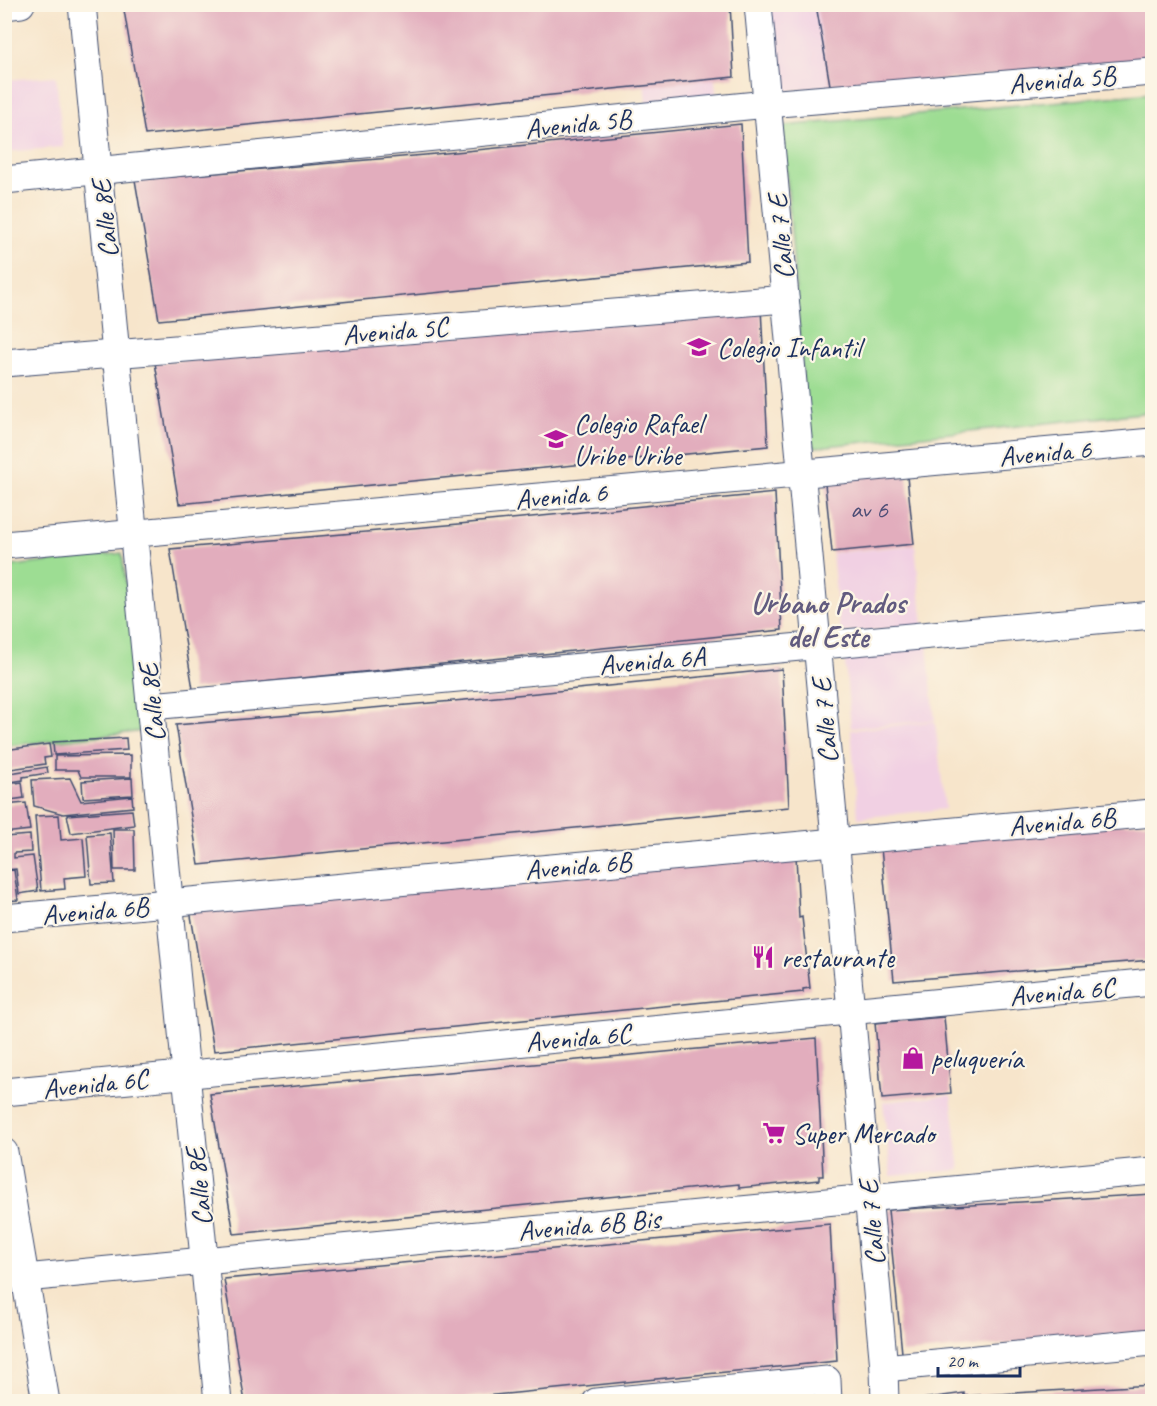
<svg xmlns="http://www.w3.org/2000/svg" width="1157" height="1406" viewBox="0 0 1157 1406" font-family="Caveat,sans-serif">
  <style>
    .built { fill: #f1d0e3 }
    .green { fill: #9ddd93; stroke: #5c8678; stroke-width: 1.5 }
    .building { fill: #e2adbd }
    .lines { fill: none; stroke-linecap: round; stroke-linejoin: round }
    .street-casing { stroke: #3c4a6e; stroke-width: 29 }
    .street { stroke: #fff; stroke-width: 27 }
    .labels { text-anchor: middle; stroke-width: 4.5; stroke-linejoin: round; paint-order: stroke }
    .number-label { font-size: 26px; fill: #4d4e76 }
    .street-label { font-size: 28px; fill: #1b2f5e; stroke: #fcf5e5 }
    .poi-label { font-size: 28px; fill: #1b2f5e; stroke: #fcf5e5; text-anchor: start }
    .neighbourhood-label { font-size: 30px; font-weight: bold; fill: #615b7f; stroke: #fcf5e5 }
  </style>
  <rect width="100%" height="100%" fill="#fcf5e5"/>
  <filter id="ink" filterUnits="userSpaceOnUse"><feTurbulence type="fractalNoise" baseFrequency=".0167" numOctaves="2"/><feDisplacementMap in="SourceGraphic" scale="12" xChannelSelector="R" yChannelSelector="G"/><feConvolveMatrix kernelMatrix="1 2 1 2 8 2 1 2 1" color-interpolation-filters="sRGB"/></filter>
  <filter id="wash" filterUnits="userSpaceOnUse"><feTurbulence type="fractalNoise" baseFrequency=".008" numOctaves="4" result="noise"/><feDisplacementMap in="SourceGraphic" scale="24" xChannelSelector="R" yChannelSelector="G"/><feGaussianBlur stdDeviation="1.35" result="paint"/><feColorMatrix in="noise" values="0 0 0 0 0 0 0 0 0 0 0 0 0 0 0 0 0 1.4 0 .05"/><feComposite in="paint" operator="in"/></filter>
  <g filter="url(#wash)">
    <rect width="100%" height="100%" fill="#f7e5cb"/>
    <!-- built -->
    <g class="built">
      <path d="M639,5H707L717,101L646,107Z"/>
      <path d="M810,5H858L865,84L769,92L762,9Z"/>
      <path d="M56,76L63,147L5,152V80Z"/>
      <path d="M915,545L923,625L840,633L832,553Z"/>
      <path d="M927,644L935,720L851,728L844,653Z"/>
      <path d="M935,721L945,809L858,818L851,730Z"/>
      <path d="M951,1095L960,1170L891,1176L883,1102Z"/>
    </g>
    <!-- green -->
    <g class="green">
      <path d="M1152,93V412L808,448L783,126Z"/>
      <path d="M122,553L144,731L5,746L4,567Z"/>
    </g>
    <g id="blocks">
      <!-- building -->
      <g class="building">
        <path d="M123,4H730L734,77L145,135Z"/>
        <path d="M816,5H1152V59L831,91Z"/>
        <path d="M741,124L748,262L159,320L135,180L425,155Z"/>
        <path d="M761,308L768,446L179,504L155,363Z"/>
        <path d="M906,467L914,544L832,552L824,474Z"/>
        <path d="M775,493L782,630L193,689L170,549L459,524Z"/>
        <path d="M782,669L789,807L199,865L176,725L465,700Z"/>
        <path d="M126,738L127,750L54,755L53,742Z"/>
        <path d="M49,744L51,757L44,758L45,764L4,770V750Z"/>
        <path d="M131,755V777H81L78,770H55V756Z"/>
        <path d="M47,767L48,773L23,777V780L4,783V774Z"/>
        <path d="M70,778L81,801L132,796L133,807L63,814L34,806L32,780Z"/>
        <path d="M132,778L133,795L83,798L82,781Z"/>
        <path d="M22,782L24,798L4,801V785Z"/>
        <path d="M26,803L30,830L4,833V805Z"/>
        <path d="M132,810L134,825L71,833L67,815Z"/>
        <path d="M59,815L61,840L83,838L86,876L64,878L65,889L41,891L35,816Z"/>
        <path d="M1152,822V960L894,981L880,838Z"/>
        <path d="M113,829H134L135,870H114Z"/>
        <path d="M110,833L114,883L91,884L87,835Z"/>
        <path d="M30,835L31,852L14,853V858L33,856L38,891L19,894L16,869L4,870V837Z"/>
        <path d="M796,855L799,918L802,917L810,988L803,989V992L214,1051L190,910Z"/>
        <path d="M14,870L18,900L4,901V871Z"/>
        <path d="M944,1017L951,1093L882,1099L875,1023Z"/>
        <path d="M816,1038L823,1176H819V1180L739,1188V1184L234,1234L210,1094Z"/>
        <path d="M1152,1194V1332L902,1353L888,1210Z"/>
        <path d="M830,1224L837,1361L425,1402H245L224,1279Z"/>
        <path d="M1152,1385V1402H900L964,1393V1396Z"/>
      </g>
    </g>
  </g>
  <g filter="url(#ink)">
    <use href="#blocks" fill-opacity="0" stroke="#3c4a6e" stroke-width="1.5"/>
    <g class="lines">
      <!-- street casing -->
      <g class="street-casing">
        <g id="street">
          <path d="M82,4L218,1402"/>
          <path d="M758,4L884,1368L885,1402"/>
          <path d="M4,6L21,4"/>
          <path d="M4,180L767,104L1152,72"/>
          <path d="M4,363L785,299"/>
          <path d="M4,545L1152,442"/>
          <path d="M151,706L1152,615"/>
          <path d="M4,918L1152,813"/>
          <path d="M4,1092L1152,982"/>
          <path d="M4,1152L46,1402"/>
          <path d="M25,1278L1152,1171"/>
          <path d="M884,1368L1152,1342"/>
          <path d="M596,1402L827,1380L828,1402"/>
        </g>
      </g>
      <!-- street -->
      <use href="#street" class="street"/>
    </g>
  </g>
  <!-- icons -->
  <defs>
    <g id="school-bare" transform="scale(1.8)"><path d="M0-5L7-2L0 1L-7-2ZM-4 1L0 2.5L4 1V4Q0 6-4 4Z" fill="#b5179e" stroke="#fcf5e5" stroke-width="2.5" paint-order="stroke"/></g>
    <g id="restaurant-bare" transform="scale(1.8)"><path d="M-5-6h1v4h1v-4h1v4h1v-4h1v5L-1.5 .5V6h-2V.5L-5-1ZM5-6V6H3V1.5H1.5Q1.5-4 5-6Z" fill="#b5179e" stroke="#fcf5e5" stroke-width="2.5" paint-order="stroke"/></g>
    <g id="shop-bare" transform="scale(1.8)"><path d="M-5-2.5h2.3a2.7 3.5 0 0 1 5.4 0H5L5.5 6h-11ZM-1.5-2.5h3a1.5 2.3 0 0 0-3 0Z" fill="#b5179e" stroke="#fcf5e5" stroke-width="2.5" paint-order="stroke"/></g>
    <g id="supermarket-bare" transform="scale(1.8)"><path d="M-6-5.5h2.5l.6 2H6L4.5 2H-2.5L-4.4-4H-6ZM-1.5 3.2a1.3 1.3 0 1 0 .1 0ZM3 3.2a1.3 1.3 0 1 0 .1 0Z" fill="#b5179e" stroke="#fcf5e5" stroke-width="2.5" paint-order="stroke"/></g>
  </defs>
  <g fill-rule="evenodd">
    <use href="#school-bare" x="699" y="347"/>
    <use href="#school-bare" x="556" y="439"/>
    <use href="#restaurant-bare" x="763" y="957"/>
    <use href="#shop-bare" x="913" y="1058"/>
    <use href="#supermarket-bare" x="774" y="1133"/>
  </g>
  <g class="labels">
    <!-- number labels -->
    <g class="number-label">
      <text x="869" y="518">av 6</text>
    </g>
    <!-- street labels -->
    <g class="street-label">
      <text transform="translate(1062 79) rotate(-5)" y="10">Avenida 5B</text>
      <text transform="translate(578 123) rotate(-6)" y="10">Avenida 5B</text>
      <text transform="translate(104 219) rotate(-96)" y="10">Calle 8E</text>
      <text transform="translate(780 237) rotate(-95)" y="10">Calle 7 E</text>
      <text transform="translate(395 330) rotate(-5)" y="10">Avenida 5C</text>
      <text transform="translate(1045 452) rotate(-5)" y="10">Avenida 6</text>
      <text transform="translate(561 495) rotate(-5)" y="10">Avenida 6</text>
      <text transform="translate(652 660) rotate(-5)" y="10">Avenida 6A</text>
      <text transform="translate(151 703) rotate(-96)" y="10">Calle 8E</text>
      <text transform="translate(824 721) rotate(-95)" y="10">Calle 7 E</text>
      <text transform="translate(1062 821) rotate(-5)" y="10">Avenida 6B</text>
      <text transform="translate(578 865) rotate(-5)" y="10">Avenida 6B</text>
      <text transform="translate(95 910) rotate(-5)" y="10">Avenida 6B</text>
      <text transform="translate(1062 991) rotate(-5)" y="10">Avenida 6C</text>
      <text transform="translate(578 1037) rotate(-5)" y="10">Avenida 6C</text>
      <text transform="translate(95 1083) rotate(-6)" y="10">Avenida 6C</text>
      <text transform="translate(198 1187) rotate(-96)" y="10">Calle 8E</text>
      <text transform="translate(871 1223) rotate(-95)" y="10">Calle 7 E</text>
      <text transform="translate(589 1224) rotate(-5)" y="10">Avenida 6B Bis</text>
    </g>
    <!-- poi labels -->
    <g class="poi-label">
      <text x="717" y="357">Colegio Infantil</text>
      <text x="574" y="433">Colegio Rafael<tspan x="574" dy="32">Uribe Uribe</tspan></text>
      <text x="781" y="967">restaurante</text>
      <text x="931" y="1068">peluquería</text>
      <text x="792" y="1143">Super Mercado</text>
    </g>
    <!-- neighbourhood labels -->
    <g class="neighbourhood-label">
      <text x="828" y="613">Urbano Prados<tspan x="828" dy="34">del Este</tspan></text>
    </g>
  </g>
  <!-- margin -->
  <rect width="1157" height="1406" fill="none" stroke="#fcf5e5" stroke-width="24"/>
  <!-- scale -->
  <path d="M938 1367v9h82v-9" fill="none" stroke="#1b2f5e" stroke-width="3"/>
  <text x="947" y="1367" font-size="18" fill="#1b2f5e" stroke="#fcf5e5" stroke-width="4.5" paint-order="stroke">20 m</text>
</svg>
